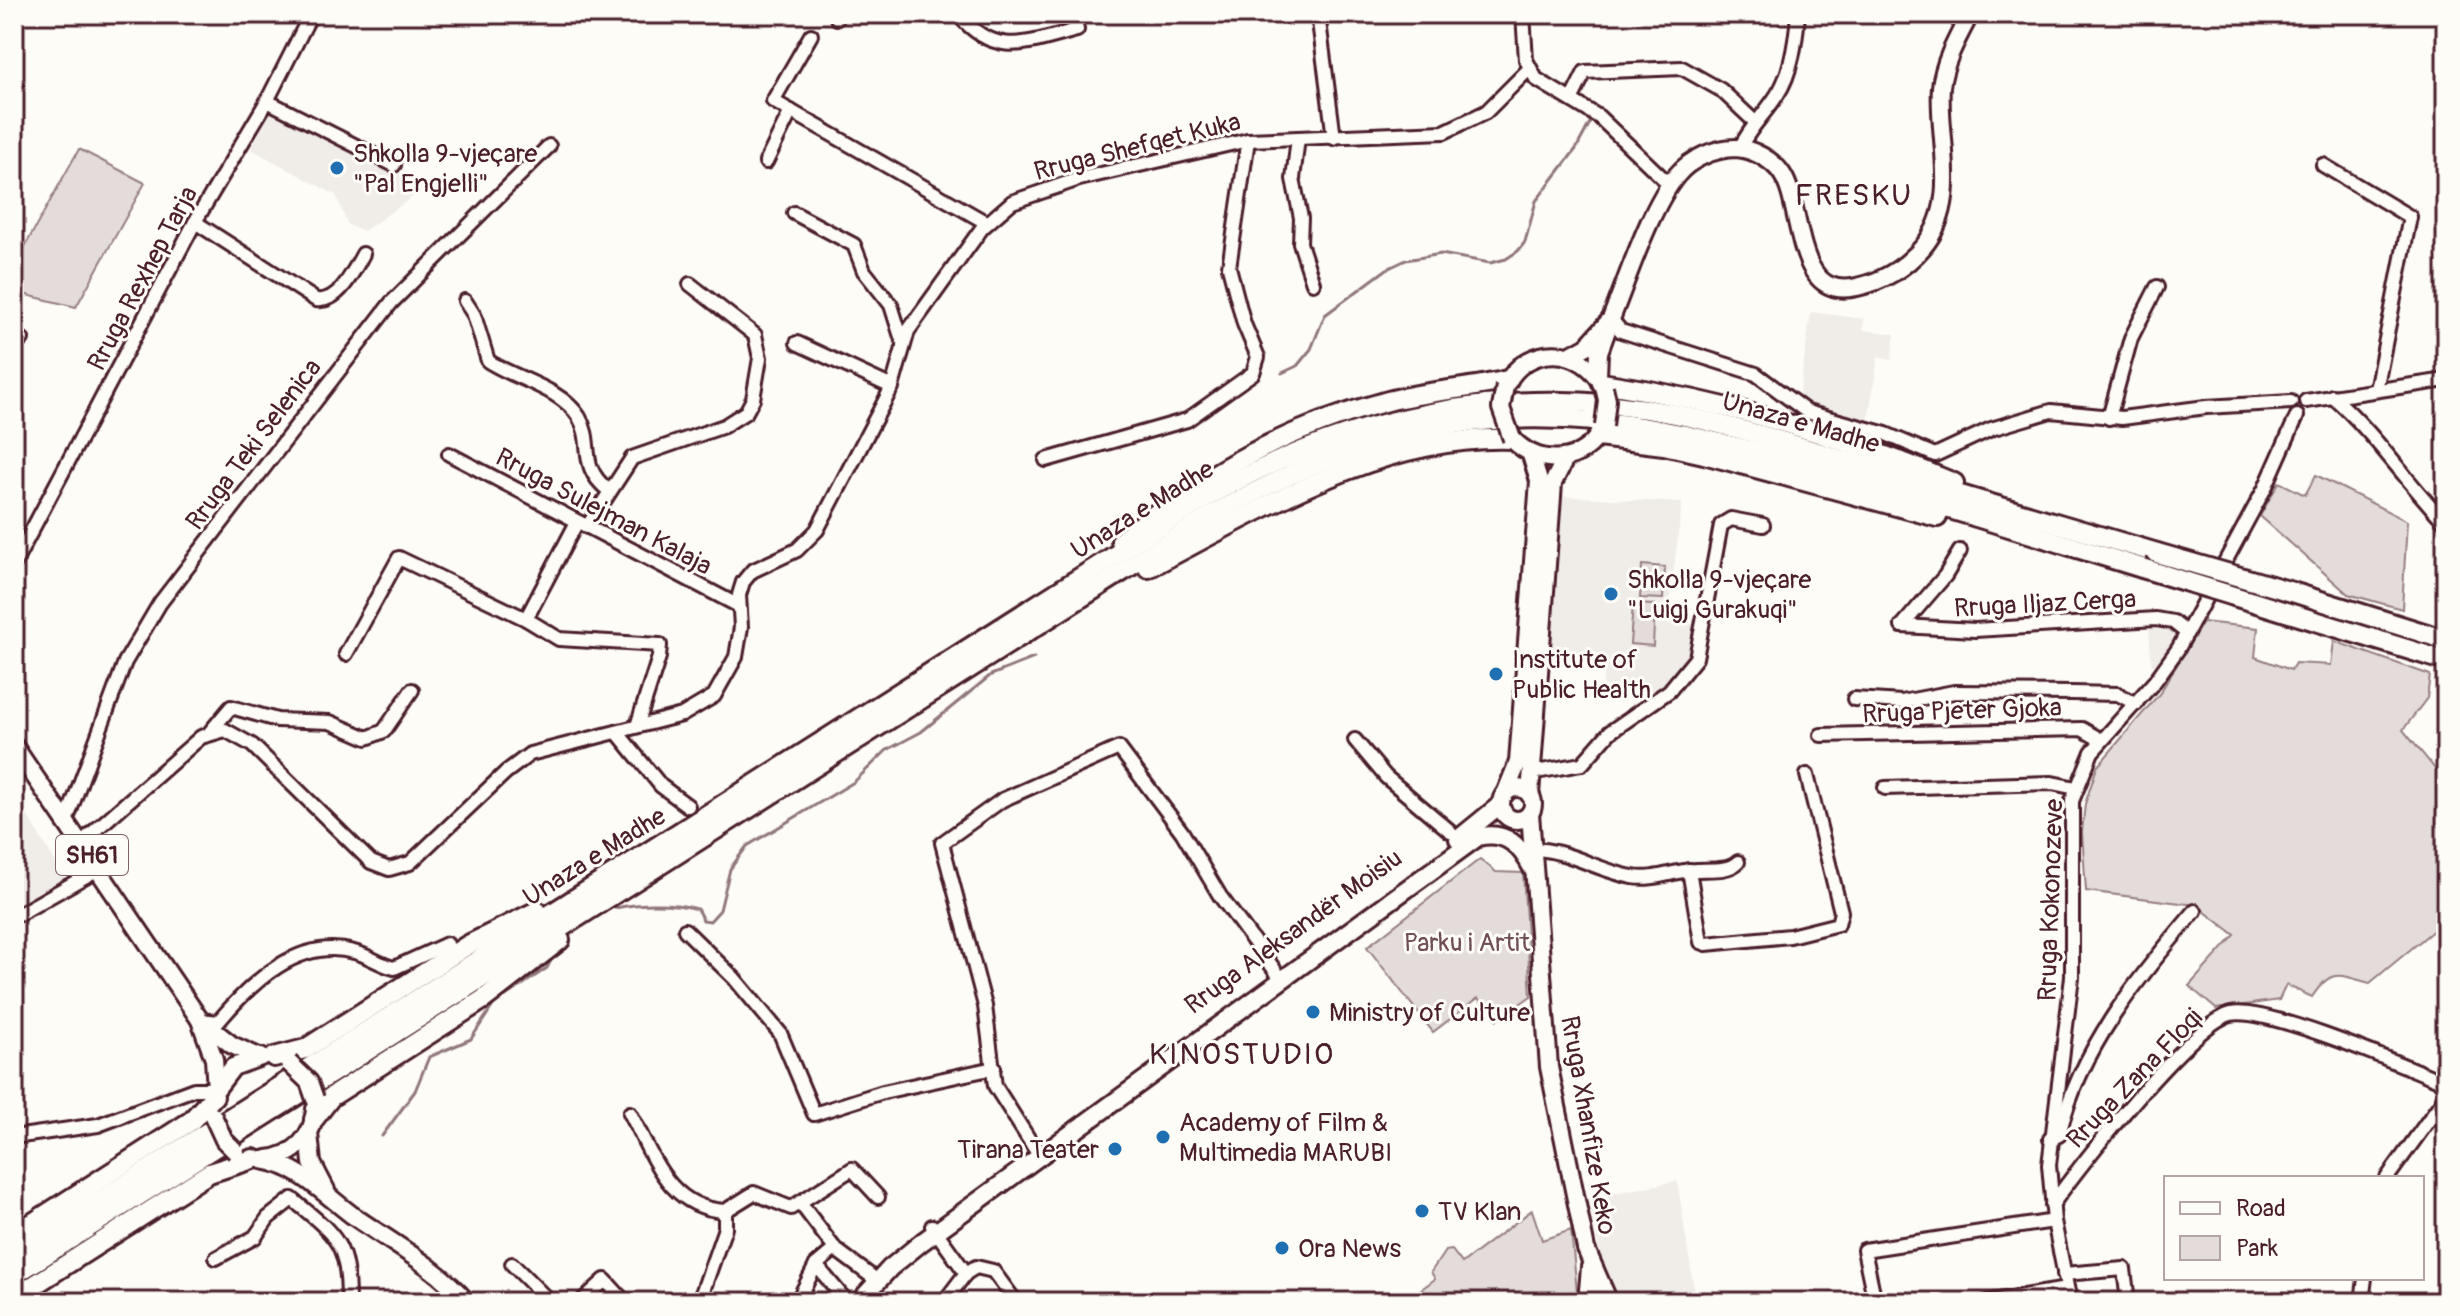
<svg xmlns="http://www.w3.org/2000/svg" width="2460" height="1316" viewBox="0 0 2460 1316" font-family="Pangolin,sans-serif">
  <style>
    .built { fill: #f0ece8 }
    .green { fill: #e3dcda; stroke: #967e82; stroke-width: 2 }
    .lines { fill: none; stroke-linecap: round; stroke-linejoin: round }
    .stream { stroke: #91777b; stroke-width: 3 }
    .minor-casing { stroke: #4a1f2b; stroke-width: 18 }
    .major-casing { stroke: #4a1f2b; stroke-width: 22 }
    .highway-casing { stroke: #4a1f2b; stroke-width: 24 }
    .minor { stroke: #fdfcf7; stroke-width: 12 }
    .major { stroke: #fdfcf7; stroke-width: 16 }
    .highway { stroke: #fdfcf7; stroke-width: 18 }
    .major-bridge-casing { stroke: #4a1f2b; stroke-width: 22; stroke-linecap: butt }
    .highway-bridge-casing { stroke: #4a1f2b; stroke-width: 24; stroke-linecap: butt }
    .major-bridge { stroke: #fdfcf7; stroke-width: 16 }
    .highway-bridge { stroke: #fdfcf7; stroke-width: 18 }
    .poi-dot { fill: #1f6fb2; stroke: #fdfcf7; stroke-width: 3 }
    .labels { text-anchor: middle; stroke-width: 6; stroke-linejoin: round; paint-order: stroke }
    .shield { fill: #fdfcf7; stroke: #806168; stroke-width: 2 }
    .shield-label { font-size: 24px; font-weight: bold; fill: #4a1f2b }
    .street-label { font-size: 26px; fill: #4a1f2b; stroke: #fdfcf7 }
    .poi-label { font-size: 26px; fill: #4a1f2b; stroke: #fdfcf7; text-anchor: start }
    .park-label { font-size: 26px; fill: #704e57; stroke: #fdfcf7 }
    .quarter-label { font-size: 30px; letter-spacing: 2px; fill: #4a1f2b; stroke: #fdfcf7 }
  </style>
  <rect width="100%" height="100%" fill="#fdfcf7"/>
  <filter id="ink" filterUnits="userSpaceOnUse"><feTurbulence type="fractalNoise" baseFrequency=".0125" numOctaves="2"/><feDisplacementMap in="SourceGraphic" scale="16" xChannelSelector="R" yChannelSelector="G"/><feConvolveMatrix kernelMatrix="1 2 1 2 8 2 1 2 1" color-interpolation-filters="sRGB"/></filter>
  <g filter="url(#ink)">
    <!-- built -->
    <g class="built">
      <path d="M272,109L339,144L427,187L364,231L348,225L336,195L251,149Z"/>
      <path d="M1811,312L1864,319L1863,330L1895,334L1891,360L1878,357L1868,421L1798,404Z"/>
      <path d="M1560,496L1682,503L1667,624H1697L1693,658L1659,692L1603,686L1605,659L1545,653Z"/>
      <path d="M2149,624L2171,625L2179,633L2159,666L2151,665Z"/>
      <path d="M19,802L67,881L14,910V805Z"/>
      <path d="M1677,1181L1696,1302H1617L1607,1289L1589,1198Z"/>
    </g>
    <!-- green -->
    <g class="green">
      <path d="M79,149L145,183L76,307L14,292V266Z"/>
      <path d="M2316,475L2407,521L2402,609L2348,594L2260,516L2279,482L2305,495Z"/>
      <path d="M1642,565L1665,567L1663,599L1640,598Z"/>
      <path d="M1633,604L1655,605L1653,646L1630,644Z"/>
      <path d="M2203,622L2258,628L2255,657L2291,670L2295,663L2331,665L2334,641L2430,675L2427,698L2403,730L2446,782V920L2370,983C2338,975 2332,967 2312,997L2286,985L2279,1000L2216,1009L2189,986L2235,935L2196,905L2086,891L2082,832L2085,804L2097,767L2160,693Z"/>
      <path d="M1480,859L1496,872L1523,873L1531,996L1497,1020L1478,998L1433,1032L1367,947Z"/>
      <path d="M1532,1210L1542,1240L1571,1230L1578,1302H1404L1435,1279L1431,1272L1445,1251L1452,1250L1462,1263Z"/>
    </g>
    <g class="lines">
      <!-- stream -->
      <g class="stream">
        <path d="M1282,373L1297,366L1311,349L1325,315L1387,269L1406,260L1441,254L1490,263L1506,259L1518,251L1525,242L1536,201L1576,149L1593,117"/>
        <path d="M615,908C639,903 673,902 697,909L703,920L710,921L720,910L730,869L747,846L854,782L887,750L921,732L991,675L1034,658"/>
        <path d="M382,1136L415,1091L429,1057L471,1039L494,1004L547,968L554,954"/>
      </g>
      <!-- minor casing -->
      <g class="minor-casing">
        <g id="minor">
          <path d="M958,14C995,59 1027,43 1077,30L1074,14"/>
          <path d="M1318,14L1334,138"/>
          <path d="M1523,14L1526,60L1536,79L1599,117L1670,185"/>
          <path d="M837,18L839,14"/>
          <path d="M811,35L773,101L987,223"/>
          <path d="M1571,100L1585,72L1682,68L1721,90L1755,122"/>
          <path d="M267,101L394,165"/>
          <path d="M1298,138L1293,179L1301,218L1300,243L1313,283"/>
          <path d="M1740,148C1750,127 1765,114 1777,95C1792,73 1796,40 1798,14"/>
          <path d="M766,162L791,111"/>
          <path d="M2323,165L2410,217L2376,390"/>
          <path d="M794,213L854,245L864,271L891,305L902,340"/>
          <path d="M195,222L316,300C339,303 353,272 363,254"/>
          <path d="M465,301L474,315L488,361C515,379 561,388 579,417C595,444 577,465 608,490"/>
          <path d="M1611,319L1621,331L1756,374L1807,412L1886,434L1935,455L1991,429L2051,411L2122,418L2206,407L2291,402"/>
          <path d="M797,343L892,387"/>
          <path d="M14,344L22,339"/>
          <path d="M2332,396C2376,434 2406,482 2446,523"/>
          <path d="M2306,401L2446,380"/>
          <path d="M2109,418L2131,338L2157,287"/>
          <path d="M449,454L739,606"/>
          <path d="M1046,460L1187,420L1253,373L1258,357L1244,324L1229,267L1248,140"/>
          <path d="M587,527L632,458L724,426L746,412L753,399L760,358L755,335L690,284"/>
          <path d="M14,564L195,222L267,101L311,14"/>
          <path d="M526,619L577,522"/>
          <path d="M1902,626L1975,630L2156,619L2173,622L2187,633"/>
          <path d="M1902,626L1945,576L1960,551"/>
          <path d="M346,654L399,558L526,619L559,639L660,645L659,657L637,726"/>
          <path d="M1854,699L1902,702L1954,692L2072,693L2118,694L2136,704"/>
          <path d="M210,732L231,707L277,720L330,722L367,738L384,731L412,690"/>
          <path d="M617,732L661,786L688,806"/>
          <path d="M1821,735L2082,729L2101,740"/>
          <path d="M1355,740L1386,777L1450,831"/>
          <path d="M1530,773L1582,764L1610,732L1669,691L1696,658L1721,525L1731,519L1763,525"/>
          <path d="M1885,788L2052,783L2076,788"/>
          <path d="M67,819L125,662L160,603L391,303L549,146"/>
          <path d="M82,842L201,737L225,730L252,745L371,862L389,869L410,863L506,772L530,754L682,715L714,696L736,657L741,627L739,595L743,582L752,571L797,550L817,530L892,387L908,331L982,228L1012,202L1079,179L1248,140L1444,132L1486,112L1529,69"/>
          <path d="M1531,849C1568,849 1597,871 1633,877C1654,881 1675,870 1695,870C1709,869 1728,872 1738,862"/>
          <path d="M1689,870L1701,942L1706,944L1790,936L1838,924L1841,912L1807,775"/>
          <path d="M14,917L100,868"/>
          <path d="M685,930L734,978L780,1033L814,1114L883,1092L994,1068"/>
          <path d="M201,1020L218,1022C251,983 298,937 354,952C368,955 380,965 394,968L447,944"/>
          <path d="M630,1113C653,1156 668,1208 725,1211L754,1193L791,1208L852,1169L878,1197"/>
          <path d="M14,1137L98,1125L194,1089H216"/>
          <path d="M2050,1139L2059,1135C2080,1048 2138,978 2195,911"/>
          <path d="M1035,1149L995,1086L985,1006L942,843L1002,800L1119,748L1182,832L1220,896L1277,973"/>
          <path d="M2387,1178L2446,1096"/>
          <path d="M801,1204L835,1249L871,1276"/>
          <path d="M2052,1205C2079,1166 2190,1025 2231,1014C2266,1006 2407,1067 2446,1083"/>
          <path d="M932,1226L966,1273L976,1267L993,1271L1016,1302"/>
          <path d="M216,1258L255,1237L268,1218L292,1199C337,1236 348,1243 348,1302"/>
          <path d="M512,1264L550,1302"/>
          <path d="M816,1265L847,1302"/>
          <path d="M2064,1274L2124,1269L2128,1302"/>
          <path d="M581,1302L605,1280L625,1302"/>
          <path d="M699,1302L725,1228V1211"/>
          <path d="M797,1302L816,1265L835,1249"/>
          <path d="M944,1302L966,1273"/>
          <path d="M1875,1302L1864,1250L2054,1221"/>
          <path d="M1986,1302L2067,1289"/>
          <path d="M2070,1302L2054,1221L2049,1165L2072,977V801L2092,752L2155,681L2178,649L2265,488L2297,416"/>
          <path d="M2362,1302L2365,1278"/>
        </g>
      </g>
      <!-- major casing -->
      <g class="major-casing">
        <g id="major">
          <path d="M1611,319C1627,280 1650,207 1677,175C1690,159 1715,148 1736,148C1753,149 1773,160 1782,174C1804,207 1793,302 1857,287C1884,281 1905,268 1923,247C1962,201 1937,139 1941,87C1944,61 1958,37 1970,14"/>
          <path d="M1569,356L1587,346L1611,319L1599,352L1598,376"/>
          <path d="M1505,386C1527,342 1583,345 1604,387"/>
          <path d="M1512,439C1540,468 1583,465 1603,428"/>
          <path d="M14,746L200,1020"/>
          <circle cx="1517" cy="804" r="16"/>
          <path d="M1505,794L1518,762L1539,481L1531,455"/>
          <path d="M1530,795L1553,483L1565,459"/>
          <path d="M1530,813L1549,1067L1586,1249L1609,1302"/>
          <path d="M1458,839L1501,804"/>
          <path d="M217,1088L233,1067L261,1057"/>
          <path d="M216,1089L214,1059L200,1020L232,1045L259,1057"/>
          <path d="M309,1133L312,1163L326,1190"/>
          <path d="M267,1159C295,1156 314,1136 315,1109"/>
          <path d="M262,1160C298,1165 324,1194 352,1215C392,1243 434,1265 467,1302"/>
          <path d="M859,1302L890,1268L922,1242L1478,837C1506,830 1521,846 1533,870"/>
          <path d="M1587,1302L1590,1267"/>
        </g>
      </g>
      <!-- highway casing -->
      <g class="highway-casing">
        <g id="highway">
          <path d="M1602,383C1723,401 1841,435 1954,483"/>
          <path d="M1598,437L1664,445L1704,454L1937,517"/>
          <path d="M1121,541C1205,473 1283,429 1388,401C1428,391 1469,389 1508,380"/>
          <path d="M1148,568C1260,510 1381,434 1512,439"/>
          <path d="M2292,592L2446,640"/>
          <path d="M2286,612L2446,661"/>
          <path d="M274,1057L305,1049L468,945L537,911"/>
          <path d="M314,1119L331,1097L484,999L560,940"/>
          <path d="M14,1235L191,1121L214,1096"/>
          <path d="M14,1255L1199,502C1344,416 1508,381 1675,414C1744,428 1811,450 1879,471C1971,498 2064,525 2157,553"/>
          <path d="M14,1275L1208,517C1283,475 1358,441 1444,426C1590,400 1731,443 1870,485C1961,512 2051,540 2142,568"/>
          <path d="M14,1298L209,1173L253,1159"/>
        </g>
      </g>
      <!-- minor -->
      <use href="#minor" class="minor"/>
      <!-- major -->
      <use href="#major" class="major"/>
      <!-- highway -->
      <use href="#highway" class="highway"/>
      <!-- major-bridge casing -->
      <g class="major-bridge-casing">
        <g id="major-bridge">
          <path d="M1505,386L1501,408L1512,439"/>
          <path d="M1604,426L1607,400L1604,387"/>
          <path d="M289,1063L309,1082L315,1099"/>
          <path d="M213,1116L224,1140L236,1152"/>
        </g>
      </g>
      <!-- highway-bridge casing -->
      <g class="highway-bridge-casing">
        <g id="highway-bridge">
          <path d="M2157,553L2292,592"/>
          <path d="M2142,568L2286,612"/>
        </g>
      </g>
      <!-- major-bridge -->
      <use href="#major-bridge" class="major-bridge"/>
      <!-- highway-bridge -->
      <use href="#highway-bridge" class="highway-bridge"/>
    </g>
  </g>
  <!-- markers -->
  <g class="poi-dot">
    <circle cx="337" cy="168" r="8"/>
    <circle cx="1611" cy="594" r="8"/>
    <circle cx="1496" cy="674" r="8"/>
    <circle cx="1313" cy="1012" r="8"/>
    <circle cx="1163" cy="1137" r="8"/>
    <circle cx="1115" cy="1149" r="8"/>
    <circle cx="1422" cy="1211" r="8"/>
    <circle cx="1282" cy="1248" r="8"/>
  </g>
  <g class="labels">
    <!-- shield labels -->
    <rect class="shield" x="56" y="835" width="72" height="40" rx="6"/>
    <g class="shield-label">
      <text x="92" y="863">SH61</text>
    </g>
    <!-- street labels -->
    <g class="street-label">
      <text transform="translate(1137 146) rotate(-14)" y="9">Rruga Shefqet Kuka</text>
      <text transform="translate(142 278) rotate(-62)" y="9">Rruga Rexhep Tarja</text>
      <text transform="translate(1801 422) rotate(16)" y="9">Unaza e Madhe</text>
      <text transform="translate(253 444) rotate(-53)" y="9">Rruga Teki Selenica</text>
      <text transform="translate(1142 509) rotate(-32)" y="9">Unaza e Madhe</text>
      <text transform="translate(604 511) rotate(28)" y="9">Rruga Sulejman Kalaja</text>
      <text transform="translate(2045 603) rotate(-3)" y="9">Rruga Iljaz Cerga</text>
      <text transform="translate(1962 710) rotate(-2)" y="9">Rruga Pjeter Gjoka</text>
      <text transform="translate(594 856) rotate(-32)" y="9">Unaza e Madhe</text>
      <text transform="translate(2050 900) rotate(-88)" y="9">Rruga Kokonozeve</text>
      <text transform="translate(1293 931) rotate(-36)" y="9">Rruga Aleksandër Moisiu</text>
      <text transform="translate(2134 1078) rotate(-46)" y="9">Rruga Zana Floqi</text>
      <text transform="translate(1589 1125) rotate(80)" y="9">Rruga Xhanfize Keko</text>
    </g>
    <!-- poi labels -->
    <g class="poi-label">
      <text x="353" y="162">Shkolla 9-vjeçare<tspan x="353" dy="30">"Pal Engjelli"</tspan></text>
      <text x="1627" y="588">Shkolla 9-vjeçare<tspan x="1627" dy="30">"Luigj Gurakuqi"</tspan></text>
      <text x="1512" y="668">Institute of<tspan x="1512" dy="30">Public Health</tspan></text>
      <text x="1329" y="1021">Ministry of Culture</text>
      <text x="1179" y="1131">Academy of Film &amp;<tspan x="1179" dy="30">Multimedia MARUBI</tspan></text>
      <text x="1099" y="1158" text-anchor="end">Tirana Teater</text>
      <text x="1438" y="1220">TV Klan</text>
      <text x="1298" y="1257">Ora News</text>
    </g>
    <!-- park labels -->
    <g class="park-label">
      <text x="1467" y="951">Parku i Artit</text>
    </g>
    <!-- quarter labels -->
    <g class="quarter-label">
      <text x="1854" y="205">FRESKU</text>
      <text x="1242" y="1064">KINOSTUDIO</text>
    </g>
  </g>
  <!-- margin -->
  <rect width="2460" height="1316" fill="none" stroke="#fdfcf7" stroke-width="48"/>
  <rect x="24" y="24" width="2412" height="1268" fill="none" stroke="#4a1f2b" stroke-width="3" filter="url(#ink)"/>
  <!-- legend -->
  <rect x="2164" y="1176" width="260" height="104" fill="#fdfcf7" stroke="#b5a4a5" stroke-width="2"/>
  <rect x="2180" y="1202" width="40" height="12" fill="#fdfcf7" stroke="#b5a4a5" stroke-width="2"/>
  <text x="2236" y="1216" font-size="24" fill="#4a1f2b">Road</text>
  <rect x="2180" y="1236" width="40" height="24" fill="#e3dcda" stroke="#b5a4a5" stroke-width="2"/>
  <text x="2236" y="1256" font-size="24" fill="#4a1f2b">Park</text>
</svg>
